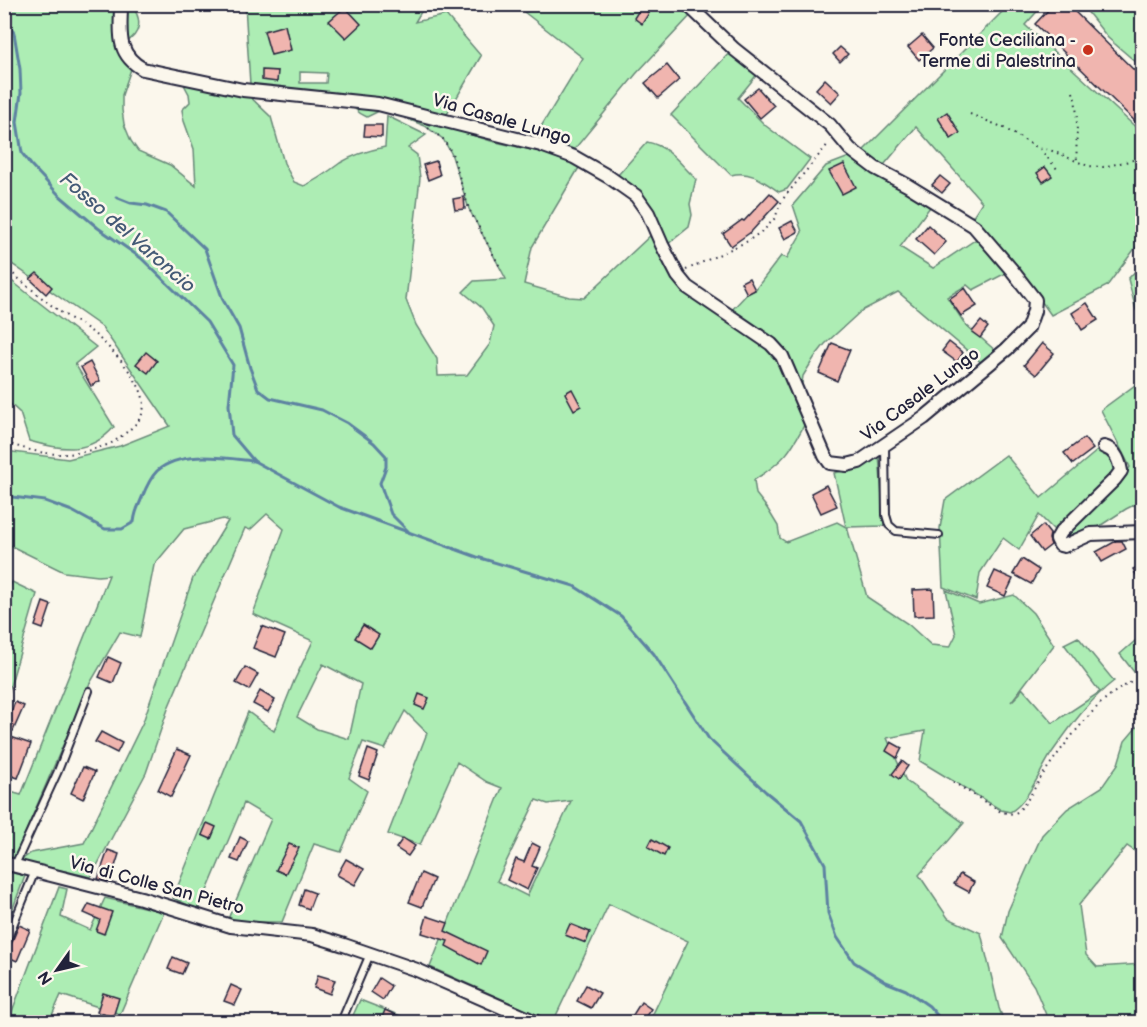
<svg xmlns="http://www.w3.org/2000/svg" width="1147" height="1027" viewBox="0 0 1147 1027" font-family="'Balsamiq Sans',sans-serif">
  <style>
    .green { fill: #adedb4; stroke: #688878; stroke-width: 1.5; fill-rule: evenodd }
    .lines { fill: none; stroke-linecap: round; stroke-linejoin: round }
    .stream { stroke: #5d82a1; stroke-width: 3 }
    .building { fill: #f0b5af; stroke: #22223b; stroke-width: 1.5 }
    .lane-casing { stroke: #22223b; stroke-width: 10 }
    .street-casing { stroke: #22223b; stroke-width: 16 }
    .path { stroke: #22223b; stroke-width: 2; stroke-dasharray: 1.5 4.5; stroke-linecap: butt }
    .lane { stroke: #fbf7ec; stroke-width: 6 }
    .street { stroke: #fbf7ec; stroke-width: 12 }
    .poi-dot { fill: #c8321e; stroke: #fbf7ec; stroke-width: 2 }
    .labels { text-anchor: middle; stroke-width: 5; stroke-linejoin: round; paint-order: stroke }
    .poi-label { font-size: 18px; fill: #22223b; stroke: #fbf7ec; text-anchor: end }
    .street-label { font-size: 18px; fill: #22223b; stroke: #fbf7ec }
    .water-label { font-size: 20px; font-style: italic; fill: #445a76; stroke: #fbf7ec }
  </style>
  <rect width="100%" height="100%" fill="#fbf7ec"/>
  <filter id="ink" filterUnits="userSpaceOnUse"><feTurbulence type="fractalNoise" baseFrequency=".0167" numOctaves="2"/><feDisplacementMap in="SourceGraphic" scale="12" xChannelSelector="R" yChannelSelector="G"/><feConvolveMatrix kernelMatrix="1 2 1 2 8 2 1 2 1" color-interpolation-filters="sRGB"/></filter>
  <g filter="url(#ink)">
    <!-- green -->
    <g class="green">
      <path d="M531,4H681L692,14L636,74L573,151L534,138L583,58L524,12Z"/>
      <path d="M5,5H131C143,19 141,34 125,43L133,63L243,90L271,117L284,163L294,182L304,186C317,180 328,172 340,163C353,155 370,150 385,147L387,116L426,135L408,148L417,155L420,178L406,300L416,325L437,359L438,376L467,375L490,344L494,326L482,308L463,292L474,281L506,279L469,209L451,153L443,139L425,126L410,120V115L491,141L554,155L580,166L532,247L524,284L569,297L584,298L653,233L671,274L728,314L747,294L755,290L781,256L787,258L802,232L793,205L826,166L849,157L873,174L933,203L900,247L933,268L978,238L1006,273L973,290L967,285L947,297L965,324L997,352L983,364L898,292L861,311L825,344L814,358L803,376L800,398L808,418C791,450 786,460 754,480L756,494L767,508L778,526L780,538L786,542L837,522L846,527L834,473L865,465L879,454L884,526L847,527L867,597L908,624L931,645L950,647L956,635L946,590L979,604L1014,595L1033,613L1054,645L1011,702L1020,693L1022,688L1053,723L1100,692L1064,644L1078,637L1114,681C1090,699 1070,727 1053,751C1041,768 1028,803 1010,812L1001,810L920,761L925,731L887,738L906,781L964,823L919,875L948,918L981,933L999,1008L1004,1022H649L688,941L609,904L553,1022L430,967L502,788L487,782L457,762L420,845L388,834L427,733L405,711L385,749L363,742L349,778L367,791L341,852L314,844L282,922H251L228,919L271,819L244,803L199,910L173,898L248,712L274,731L294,681L313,641L253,614L284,529L267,514L250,530L245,528L169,706L146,773L91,877L20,861L31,853L84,843L143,722L193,578L228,521L223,519L184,529L154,565L140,637L120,632L89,685L13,861L5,859L4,790L21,795L109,575L98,576L64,572L5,543V451L68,459L120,446L170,426L102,327L5,259ZM131,69L181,79L189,94L190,102L182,110L184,121L194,149L196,186L170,165L138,151L131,141L124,124L122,110V95ZM323,664L361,684L349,739L317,729L297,717ZM536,800L548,804L571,801L527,896L497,881Z"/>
      <path d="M245,5H425L415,22L446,15L481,56L446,116L392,102L377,112L367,117C355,112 352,105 345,94L250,84ZM300,72L327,73L326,83H300Z"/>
      <path d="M1009,5H1043L1025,25L1142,133V239L1107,286L1051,315L1012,259L973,216L982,202L916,127L884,165L860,154Z"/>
      <path d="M1082,5H1142V62L1137,63L1108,38Z"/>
      <path d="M732,50L759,72L738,98L766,126L810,159L787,189L779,192C763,181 751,170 731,175L671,115Z"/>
      <path d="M647,142C669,146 681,165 696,179L690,204L692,215L689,227L668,244C655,212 643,198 618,175Z"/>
      <path d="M1142,264V305L1136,310L1128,279Z"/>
      <path d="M4,275L96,347L75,364L114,427C90,455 61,450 29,441L20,413L5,399Z"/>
      <path d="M1142,380V501L1126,509L1092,531L1063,542L1062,536L1124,477L1130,467L1101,410Z"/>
      <path d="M1098,450L1107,453L1114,465L1115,472L1055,531L1039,515L1019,550L1003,538L980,573L976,600L943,587L940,528L945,500L1006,455L1041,498Z"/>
      <path d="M12,582L37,594L5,704V598Z"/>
      <path d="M1142,635V667L1134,672L1120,654Z"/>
      <path d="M1142,721V856L1127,846L1079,905L1086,955L1097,967L1142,964V1017H1140L1142,1022H1049L1034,986L1002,938L1008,911L1042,835L1067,809L1102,787L1118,764L1125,741Z"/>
      <path d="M5,871L25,876L5,929L4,871Z"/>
      <path d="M59,887L67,889L61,917L90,930L105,898L164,912L120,1014L61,995L49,1022H8Z"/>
      <path d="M360,1000L416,1022H350Z"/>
    </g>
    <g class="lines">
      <!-- stream -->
      <g class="stream">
        <path d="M4,15L14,33L20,69L21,93L17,122L22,153L31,165L59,195L98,228L141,258L207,322L233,365L229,405L232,435L254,461L339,507L477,557L574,586L621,616L654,654L709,739L766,792L801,821L825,864L828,913L837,937L854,962L886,982L906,990L929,1006L943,1022"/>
        <path d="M116,197L131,203L147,205L166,212L205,249L223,300L239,328L250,368L258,389L270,398L322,410L347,423L374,443L386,456V467L380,483L391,514L408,531"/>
        <path d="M4,496L45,501L72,511L105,529H122L134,522C135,514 137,508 141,500C145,490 149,479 157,471C180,450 225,458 254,461"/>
      </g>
    </g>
    <!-- building -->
    <g class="building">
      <path d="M1054,4H1067L1143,79V129L1035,24Z"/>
      <path d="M345,7L361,24L346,38L329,21Z"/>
      <path d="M641,7L649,13L642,24L634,18Z"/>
      <path d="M285,25L291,50L271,55L264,31Z"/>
      <path d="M922,35L933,48L919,60L908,47Z"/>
      <path d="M840,47L848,54L840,62L833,54Z"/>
      <path d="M667,65L679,80L658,98L645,83Z"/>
      <path d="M262,70L278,71L277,82L262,80Z"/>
      <path d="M825,79L840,93L831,103L816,89Z"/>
      <path d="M758,88L774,106L760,118L744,99Z"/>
      <path d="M947,112L960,133L951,139L938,118Z"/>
      <path d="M365,125H382V137L364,136Z"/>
      <path d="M436,161L440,175L428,180L423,165Z"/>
      <path d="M844,164L856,187L842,194L829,171Z"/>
      <path d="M1045,167L1052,176L1043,182L1037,173Z"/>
      <path d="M940,176L950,184L942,193L932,185Z"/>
      <path d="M770,193L779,201L751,232L731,246L723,234L742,220L744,221Z"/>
      <path d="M464,197L465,209L455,210L453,199Z"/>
      <path d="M792,221L798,232L785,239L779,228Z"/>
      <path d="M928,225L946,242L934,255L916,239Z"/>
      <path d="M37,273L52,287L46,294L30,279Z"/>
      <path d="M749,278L755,290L747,294L741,282Z"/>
      <path d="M965,288L977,306L961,316L949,299Z"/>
      <path d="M1087,303L1098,320L1082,330L1072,313Z"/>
      <path d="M981,321L988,327L980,338L972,332Z"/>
      <path d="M949,342L963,353L957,362L942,351Z"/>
      <path d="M832,343L850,350L837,381L819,373Z"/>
      <path d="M1042,343L1054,353L1036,375L1024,365Z"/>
      <path d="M146,352L157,361L148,373L136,364Z"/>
      <path d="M90,362L100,381L91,386L81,367Z"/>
      <path d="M572,389L581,406L574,410L565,393Z"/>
      <path d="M1084,438L1093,449L1073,464L1064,453Z"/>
      <path d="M826,485L837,506L821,513L811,493Z"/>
      <path d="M1043,525L1050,534L1049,539L1051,545L1042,552L1030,536Z"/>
      <path d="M1116,541H1122L1126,549L1102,562L1096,552Z"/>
      <path d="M1022,559L1039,570L1031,584L1013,574Z"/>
      <path d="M1143,564V587L1133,569Z"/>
      <path d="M995,571L1013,579L1005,596L987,588Z"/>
      <path d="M933,589L934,615L914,616L913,590Z"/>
      <path d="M43,602L51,605L43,629L35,626Z"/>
      <path d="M363,625L379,635L371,648L355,638Z"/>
      <path d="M262,626L285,635L276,657L253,648Z"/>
      <path d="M108,657L121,663L113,683L99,677Z"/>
      <path d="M245,667L258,674L249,690L236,683Z"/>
      <path d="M260,691L275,700L268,712L253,704Z"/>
      <path d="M419,694L429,698L424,709L415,705Z"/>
      <path d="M15,702L24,706L13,731L5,728Z"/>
      <path d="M101,732L122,743L117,753L95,742Z"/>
      <path d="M8,736L31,744L18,778L4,773V743Z"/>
      <path d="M891,742L902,748L897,758L886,751Z"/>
      <path d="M177,749L191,755L171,797L158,790Z"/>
      <path d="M368,749L378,753L369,780L359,776Z"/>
      <path d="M902,761L908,766L899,779L892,774Z"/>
      <path d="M83,767L95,772L83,799L71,793Z"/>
      <path d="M207,823L216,827L211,839L202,835Z"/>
      <path d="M240,837L248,841L239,862L231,859Z"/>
      <path d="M403,838L415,846L408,856L396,848Z"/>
      <path d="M652,839L668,848L664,856L648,847Z"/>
      <path d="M532,843L540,847L532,866L537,868L527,890L507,880L516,859L524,862Z"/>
      <path d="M289,844L299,848L285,874L276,870Z"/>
      <path d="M108,850L119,854L110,882L98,879Z"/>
      <path d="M346,859L364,869L355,885L337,875Z"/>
      <path d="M421,873L434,879L422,907L409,902Z"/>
      <path d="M960,874L974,882L969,892L954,884Z"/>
      <path d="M304,889L315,893L309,909L299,905Z"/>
      <path d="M89,904L112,912L104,934L96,931L100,920L84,913Z"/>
      <path d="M427,916L448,923L445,931L487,951L481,965L446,946L448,941L422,933Z"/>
      <path d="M570,924L590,932L586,943L565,935Z"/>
      <path d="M19,925L30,930L17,961L6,956Z"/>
      <path d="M173,957L187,963L182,974L168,969Z"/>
      <path d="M318,975L335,980L330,994L314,988Z"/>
      <path d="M379,978L391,986L383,1000L371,992Z"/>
      <path d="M231,985L242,990L235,1005L224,1001Z"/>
      <path d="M586,985L600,993L591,1008L577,1001Z"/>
      <path d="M103,993L119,998L113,1017L97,1012Z"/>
      <path d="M641,1002L651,1009L641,1023H638L631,1018Z"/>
      <path d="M385,1010L398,1016L395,1023H380Z"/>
    </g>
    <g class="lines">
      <!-- lane casing -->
      <g class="lane-casing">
        <g id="lane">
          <path d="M885,445L886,515L889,525L896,531L939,535"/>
          <path d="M15,865L58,771L89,691"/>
          <path d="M4,947L35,871"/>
          <path d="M341,1022L370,954"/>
        </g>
      </g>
      <!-- street casing -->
      <g class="street-casing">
        <g id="street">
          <path d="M121,4C121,32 115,53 143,69L243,90L378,104L541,145L574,157L609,177L636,196L648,213L662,245L678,276L687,287L771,344L782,356L825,456L830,463L847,465L859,462L924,418L1007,349L1028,328L1034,311L1035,300L1011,269L974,226L907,185L875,168L850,149L830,125L734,49L687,4"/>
          <path d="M1104,447C1115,450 1119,459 1121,471L1115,479L1061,532L1057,539L1060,545L1064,546L1091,534L1142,532"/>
          <path d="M4,863L141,898L231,926L312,935L344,945L417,970L536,1022"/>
        </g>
      </g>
      <!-- path -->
      <g class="path">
        <path d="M1073,92C1080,114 1075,138 1077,161"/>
        <path d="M970,114L1002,127L1038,148L1050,150L1088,166L1103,167L1142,158"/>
        <path d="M428,128L443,139L452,153L469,209L500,267"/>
        <path d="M1040,149L1058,170"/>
        <path d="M4,267C24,282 42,299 62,313C72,320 84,325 93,333C110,347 150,387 143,411C140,424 125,433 115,441C109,445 101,447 94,449C61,459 36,453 4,442"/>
        <path d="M686,270L748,241L765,229L775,218L782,200L829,143"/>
        <path d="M953,782L1001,812L1014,814C1026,807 1036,784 1044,773C1061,749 1080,724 1100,704C1112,692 1128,684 1142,676"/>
        <path d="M1136,958H1142"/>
      </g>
      <!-- lane -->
      <use href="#lane" class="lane"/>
      <!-- street -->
      <use href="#street" class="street"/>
    </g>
  </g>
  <!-- markers -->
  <circle class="poi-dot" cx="1088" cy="50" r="6"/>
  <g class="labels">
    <!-- poi labels -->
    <g class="poi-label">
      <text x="1076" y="46">Fonte Ceciliana -<tspan x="1076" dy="21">Terme di Palestrina</tspan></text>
    </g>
    <!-- street labels -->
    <g class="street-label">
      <text transform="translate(502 119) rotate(16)" y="6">Via Casale Lungo</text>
      <text transform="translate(920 394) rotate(-37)" y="6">Via Casale Lungo</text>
      <text transform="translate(157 885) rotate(15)" y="6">Via di Colle San Pietro</text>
    </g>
    <!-- water labels -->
    <g class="water-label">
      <text transform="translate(128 232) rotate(41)" y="7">Fosso del Varoncio</text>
    </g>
  </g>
  <!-- margin -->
  <rect width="1147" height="1027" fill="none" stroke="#fbf7ec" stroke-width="24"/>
  <rect x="12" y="12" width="1123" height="1003" fill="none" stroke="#22223b" stroke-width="2" filter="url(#ink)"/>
  <!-- north arrow -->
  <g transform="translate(57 970) rotate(236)" stroke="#fbf7ec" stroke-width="4.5" paint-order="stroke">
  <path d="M0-4.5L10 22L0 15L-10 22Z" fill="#22223b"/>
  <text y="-9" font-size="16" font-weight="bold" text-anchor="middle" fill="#22223b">N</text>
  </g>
</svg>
